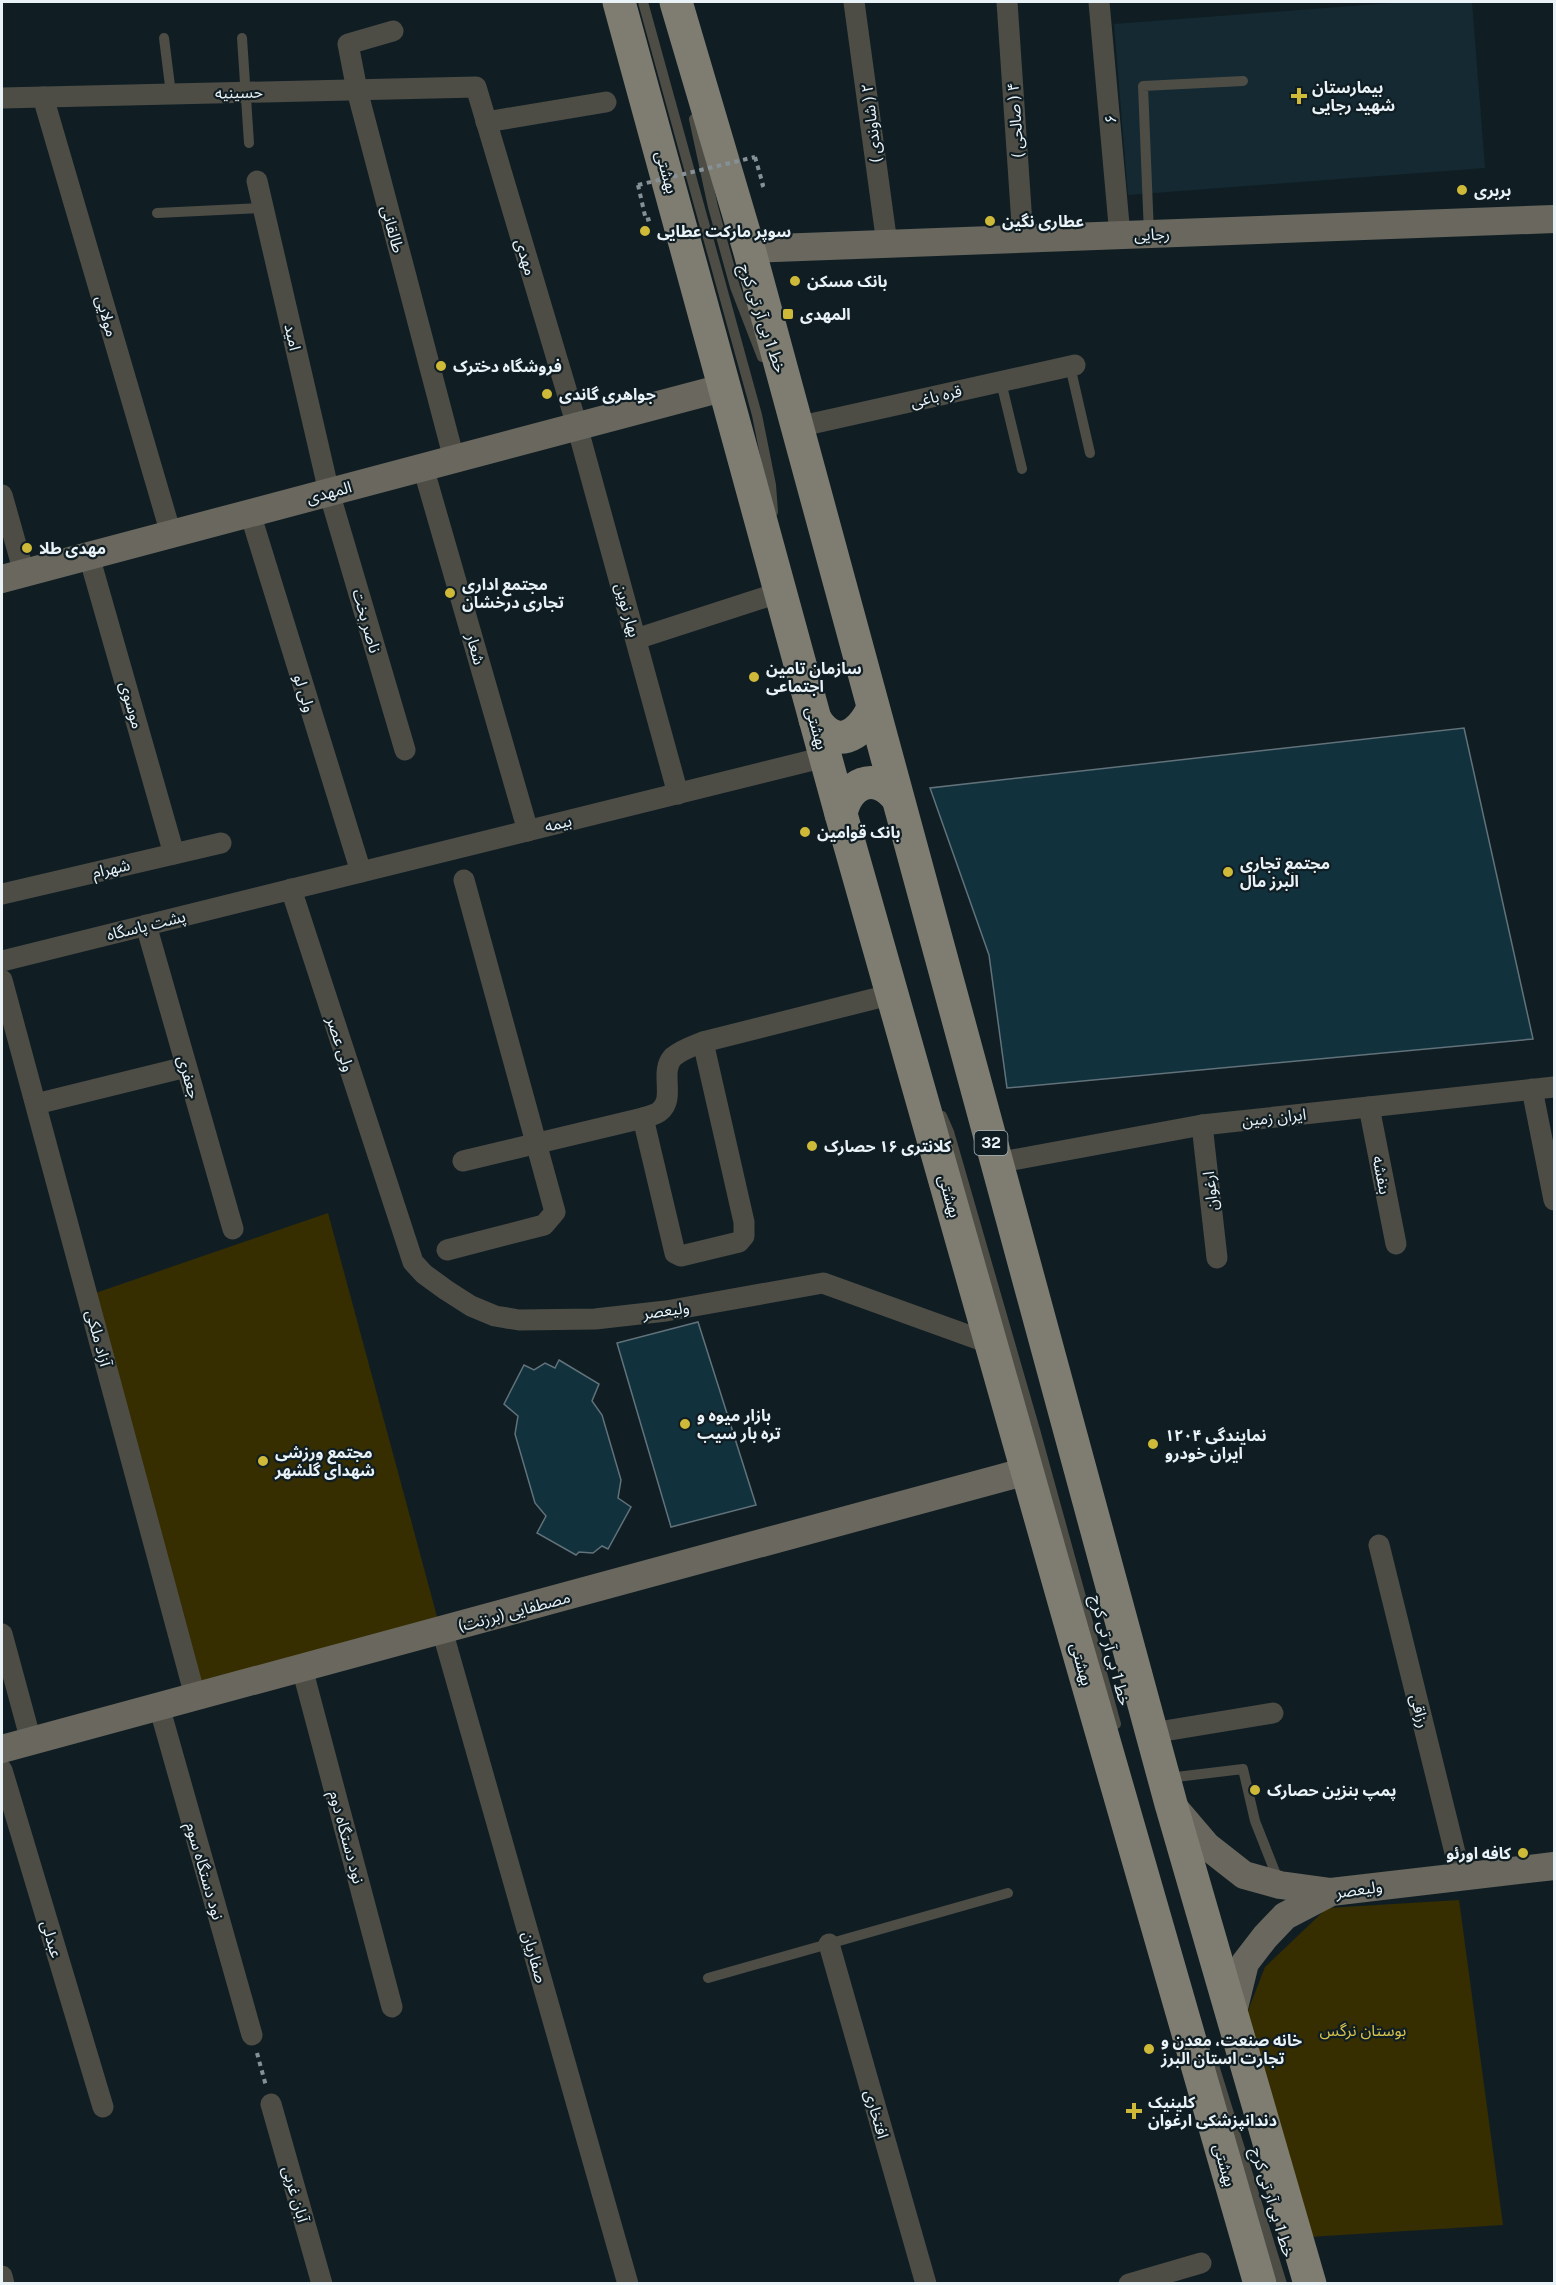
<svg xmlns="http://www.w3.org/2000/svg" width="1556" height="2285" viewBox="0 0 1556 2285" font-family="'Public Sans','Noto Sans Arabic',sans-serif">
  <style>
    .built { fill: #142932 }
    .green { fill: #362e00 }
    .building { fill: #11313d; stroke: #62727a; stroke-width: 1.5 }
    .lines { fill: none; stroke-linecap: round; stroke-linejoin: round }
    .path { stroke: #859196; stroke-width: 4; stroke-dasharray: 4.5 4.5; stroke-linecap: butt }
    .lane { stroke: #4d4d46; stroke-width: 10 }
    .street { stroke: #4d4d46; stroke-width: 21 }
    .secondary { stroke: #6a685e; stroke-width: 28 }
    .primary { stroke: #7f7d71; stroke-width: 33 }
    .path-bridge { stroke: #859196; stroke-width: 4; stroke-dasharray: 4.5 4.5; stroke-linecap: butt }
    .poi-dot { fill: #ceb938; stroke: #101e24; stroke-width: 2 }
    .labels { text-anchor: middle; stroke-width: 4.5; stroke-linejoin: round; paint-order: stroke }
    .shield { fill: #101e24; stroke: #a8b2b7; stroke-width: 1.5 }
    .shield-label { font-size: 15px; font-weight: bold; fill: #e9f2f6 }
    .poi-label { font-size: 16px; font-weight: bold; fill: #e9f2f6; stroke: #101e24; text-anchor: start }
    .street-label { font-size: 16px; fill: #e9f2f6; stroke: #101e24 }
    .park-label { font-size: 16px; fill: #d8c44d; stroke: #101e24 }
  </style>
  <rect width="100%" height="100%" fill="#101e24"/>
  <!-- built -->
  <path class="built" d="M1404,2H1472L1485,168L1128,195L1114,24Z"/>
  <!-- green -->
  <g class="green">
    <path d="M328,1213L439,1624L199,1689L81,1298Z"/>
    <path d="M1459,1900L1503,2225L1309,2237L1244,2021L1265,1967L1327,1908Z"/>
  </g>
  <!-- building -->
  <g class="building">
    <path d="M1464,728L1533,1039L1007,1088L989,955L930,788Z"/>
    <path d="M698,1322L756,1505L671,1527L617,1343Z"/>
    <path d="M559,1360L599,1384L592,1401L602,1415L621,1480L618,1498L631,1507L608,1549L602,1546L593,1553L579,1552L576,1555L537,1533L546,1516L535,1503L515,1434L518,1416L504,1404L524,1365L534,1370L545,1363L555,1368Z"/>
  </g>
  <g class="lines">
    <!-- path -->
    <g class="path">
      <path d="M755,157L763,185L757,187"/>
      <path d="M638,185L646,220L654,218"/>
      <path d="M257,2053L266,2086"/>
    </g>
    <!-- lane -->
    <g class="lane">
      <path d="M643,2L757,415L771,485L773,512"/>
      <path d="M164,38L171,94"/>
      <path d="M242,38L249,143"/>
      <path d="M694,119L713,207L735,287L762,357"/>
      <path d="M157,213L263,208"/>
      <path d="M1149,234L1143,86L1243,81"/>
      <path d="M1070,366L1090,453"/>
      <path d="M1001,382L1022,469"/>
      <path d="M942,1116L949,1132L1035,1430L1116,1724"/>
      <path d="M1168,1778L1243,1769L1255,1821L1279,1882"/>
      <path d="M708,1978L1008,1893"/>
      <path d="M1212,2059L1282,2284"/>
    </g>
    <!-- street -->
    <g class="street">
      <path d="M854,2L887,244"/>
      <path d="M1007,2L1023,239"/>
      <path d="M1099,2L1120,236"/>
      <path d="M393,31L348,44L357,90L454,459"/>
      <path d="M43,97L171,534"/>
      <path d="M2,98L476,87L577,426L678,794"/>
      <path d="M486,122L606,102"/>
      <path d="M257,181L329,492L405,750"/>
      <path d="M797,427L1075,365"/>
      <path d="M423,467L528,831"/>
      <path d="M2,495L24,573"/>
      <path d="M250,513L361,872"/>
      <path d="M89,556L174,854"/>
      <path d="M636,639L781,592"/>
      <path d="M291,889L413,1262L424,1274L446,1290L471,1306L495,1316L519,1320L595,1319L666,1311L823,1283L992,1344"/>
      <path d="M2,894L221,843"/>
      <path d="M146,925L233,1229"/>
      <path d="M2,961L825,757"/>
      <path d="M2,980L195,1696"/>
      <path d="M1532,1089L1554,1200"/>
      <path d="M36,1104L186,1067"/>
      <path d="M1369,1107L1396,1244"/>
      <path d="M643,1118L675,1253L681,1256L739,1242L744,1236V1222L703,1042"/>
      <path d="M1202,1125L1217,1258"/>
      <path d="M463,1161L643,1118C648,1116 656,1115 660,1111C676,1098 659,1072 673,1057C681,1050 693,1046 703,1042L893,994"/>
      <path d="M996,1163L1202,1125L1554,1087"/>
      <path d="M447,1250L544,1225L555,1212L464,880"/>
      <path d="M1379,1545L1461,1877"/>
      <path d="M442,1630L628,2284"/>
      <path d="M2,1634L31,1741"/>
      <path d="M302,1668L392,2007"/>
      <path d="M159,1706L252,2035"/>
      <path d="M1152,1733L1273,1713"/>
      <path d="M2,1770L103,2107"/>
      <path d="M829,1944L926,2284"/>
      <path d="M271,2104L322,2284"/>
      <path d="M2,2276L4,2284"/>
      <path d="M1129,2284L1201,2263"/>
    </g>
    <!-- secondary -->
    <g class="secondary">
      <path d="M749,249L1554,219"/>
      <path d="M2,579L726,387"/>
      <path d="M2,1749L1027,1471"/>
      <path d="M1172,1805L1207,1846L1244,1875L1280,1885L1331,1892"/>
      <path d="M1232,2016L1245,1963L1265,1937L1285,1916L1331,1892L1554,1866"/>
    </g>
    <!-- primary -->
    <g class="primary">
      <path d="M619,2L841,814L1067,1612L1260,2284"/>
      <path d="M676,2L749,249L1171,1804L1310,2284"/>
      <path d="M815,719C835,751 860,737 873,708"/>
      <path d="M841,814C847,783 874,771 896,796"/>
    </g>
    <!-- path-bridge -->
    <path class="path-bridge" d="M638,185L755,157"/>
  </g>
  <!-- markers -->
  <g class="poi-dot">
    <path d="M1296 87h6v6h6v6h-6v6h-6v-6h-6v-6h6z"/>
    <circle cx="1462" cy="190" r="6"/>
    <circle cx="990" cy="221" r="6"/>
    <circle cx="645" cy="231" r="6"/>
    <circle cx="795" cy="281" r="6"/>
    <rect x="782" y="308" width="12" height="12" rx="3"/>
    <circle cx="441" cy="366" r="6"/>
    <circle cx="547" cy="394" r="6"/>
    <circle cx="27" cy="548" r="6"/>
    <circle cx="450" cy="593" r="6"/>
    <circle cx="754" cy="677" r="6"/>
    <circle cx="805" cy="832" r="6"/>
    <circle cx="1228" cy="872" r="6"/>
    <circle cx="812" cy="1146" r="6"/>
    <circle cx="685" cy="1424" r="6"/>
    <circle cx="1153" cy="1444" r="6"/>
    <circle cx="263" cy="1461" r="6"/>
    <circle cx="1255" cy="1790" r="6"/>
    <circle cx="1523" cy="1853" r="6"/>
    <circle cx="1149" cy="2049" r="6"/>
    <path d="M1131 2102h6v6h6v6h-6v6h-6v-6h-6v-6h6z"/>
  </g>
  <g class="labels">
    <!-- shield labels -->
    <rect class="shield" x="974.5" y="1131" width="33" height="24" rx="4.5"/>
    <g class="shield-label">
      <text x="991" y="1148">32</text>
    </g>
    <!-- poi labels -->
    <g class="poi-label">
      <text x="1312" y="93">بیمارستان<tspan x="1312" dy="18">شهید رجایی</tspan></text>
      <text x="1474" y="196">بربری</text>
      <text x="1002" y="227">عطاری نگین</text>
      <text x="657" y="237">سوپر مارکت عطایی</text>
      <text x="807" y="287">بانک مسکن</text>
      <text x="800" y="320">المهدی</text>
      <text x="453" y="372">فروشگاه دخترک</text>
      <text x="559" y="400">جواهری گاندی</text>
      <text x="39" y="554">مهدی طلا</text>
      <text x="462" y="590">مجتمع اداری<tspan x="462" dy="18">تجاری درخشان</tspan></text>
      <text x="766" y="674">سازمان تامین<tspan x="766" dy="18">اجتماعی</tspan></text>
      <text x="817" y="838">بانک قوامین</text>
      <text x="1240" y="869">مجتمع تجاری<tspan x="1240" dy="18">البرز مال</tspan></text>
      <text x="824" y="1152">کلانتری ۱۶ حصارک</text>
      <text x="697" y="1421">بازار میوه و<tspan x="697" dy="18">تره بار سیب</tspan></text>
      <text x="1165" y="1441">۱۲۰۴ نمایندگی<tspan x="1165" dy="18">ایران خودرو</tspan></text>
      <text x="275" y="1458">مجتمع ورزشی<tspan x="275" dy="18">شهدای گلشهر</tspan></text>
      <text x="1267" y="1796">پمپ بنزین حصارک</text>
      <text x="1511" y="1859" text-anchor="end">کافه اورئو</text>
      <text x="1161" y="2046">خانه صنعت، معدن و<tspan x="1161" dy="18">تجارت استان البرز</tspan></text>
      <text x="1148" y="2108">کلینیک<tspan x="1148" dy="18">دندانپزشکی ارغوان</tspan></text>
    </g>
    <!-- street labels -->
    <g class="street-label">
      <text transform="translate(239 92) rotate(-1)" y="6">حسینیه</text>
      <text transform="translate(1110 119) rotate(-95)" y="6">۶</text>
      <text transform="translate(1015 120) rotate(-94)" y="6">( صالحی ) ۴</text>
      <text transform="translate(871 123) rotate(-97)" y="6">( شاوندی ) ۲</text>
      <text transform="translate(667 172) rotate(74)" y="6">بهشتی</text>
      <text transform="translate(393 229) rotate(75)" y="6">طالقانی</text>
      <text transform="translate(1152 234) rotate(-2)" y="6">رجایی</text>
      <text transform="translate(526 257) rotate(73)" y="6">مهدی</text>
      <text transform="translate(107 316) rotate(74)" y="6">مولایی</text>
      <text transform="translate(763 318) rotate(71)" y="6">خط 1 بی آر تی کرج</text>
      <text transform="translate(293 337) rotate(77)" y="6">امید</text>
      <text transform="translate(936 396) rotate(-13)" y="6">قره باغی</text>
      <text transform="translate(329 492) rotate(-15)" y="6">المهدی</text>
      <text transform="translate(628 610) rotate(75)" y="6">بهار نوین</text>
      <text transform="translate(367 621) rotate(74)" y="6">ناصر بخت</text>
      <text transform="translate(476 649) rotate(74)" y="6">شعار</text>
      <text transform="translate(305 693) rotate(73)" y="6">ولی لو</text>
      <text transform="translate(132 705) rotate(74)" y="6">موسوی</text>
      <text transform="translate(817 728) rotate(75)" y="6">بهشتی</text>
      <text transform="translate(558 823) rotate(-14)" y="6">بیمه</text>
      <text transform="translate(111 868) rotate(-13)" y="6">شهرام</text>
      <text transform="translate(146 925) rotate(-14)" y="6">پشت پاسگاه</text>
      <text transform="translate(341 1044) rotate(72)" y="6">ولی عصر</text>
      <text transform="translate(189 1077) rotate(74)" y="6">جعفری</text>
      <text transform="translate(1274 1117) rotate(-6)" y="6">ایران زمین</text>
      <text transform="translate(1382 1175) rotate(79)" y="6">بنفشه</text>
      <text transform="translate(1210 1191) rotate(-96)" y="6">ارغوان</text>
      <text transform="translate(950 1196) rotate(74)" y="6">بهشتی</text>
      <text transform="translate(666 1310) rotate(-8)" y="6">ولیعصر</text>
      <text transform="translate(99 1338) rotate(75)" y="6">آزاد ملکی</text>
      <text transform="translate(514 1611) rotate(-15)" y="6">مصطفایی (برزنت)</text>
      <text transform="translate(1111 1650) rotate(75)" y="6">خط 1 بی آر تی کرج</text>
      <text transform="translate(1082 1664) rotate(74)" y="6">بهشتی</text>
      <text transform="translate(1420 1711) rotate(76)" y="6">رزاقی</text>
      <text transform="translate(347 1837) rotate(75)" y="6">نود دستگاه دوم</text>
      <text transform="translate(205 1871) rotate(74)" y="6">نود دستگاه سوم</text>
      <text transform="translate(1359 1889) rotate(-8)" y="6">ولیعصر</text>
      <text transform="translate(52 1939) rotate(73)" y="6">عبدلی</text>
      <text transform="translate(535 1957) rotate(74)" y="6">صفاریان</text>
      <text transform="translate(877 2114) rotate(74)" y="6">افتخاری</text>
      <text transform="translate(1225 2165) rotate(74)" y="6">بهشتی</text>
      <text transform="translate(296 2194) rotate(74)" y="6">آبان غربی</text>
      <text transform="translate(1273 2202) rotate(73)" y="6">خط 1 بی آر تی کرج</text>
    </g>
    <!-- park labels -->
    <g class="park-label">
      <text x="1363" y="2036">بوستان نرگس</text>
    </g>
  </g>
  <!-- border -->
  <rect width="1556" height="2285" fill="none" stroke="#e9f2f6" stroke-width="6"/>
</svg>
